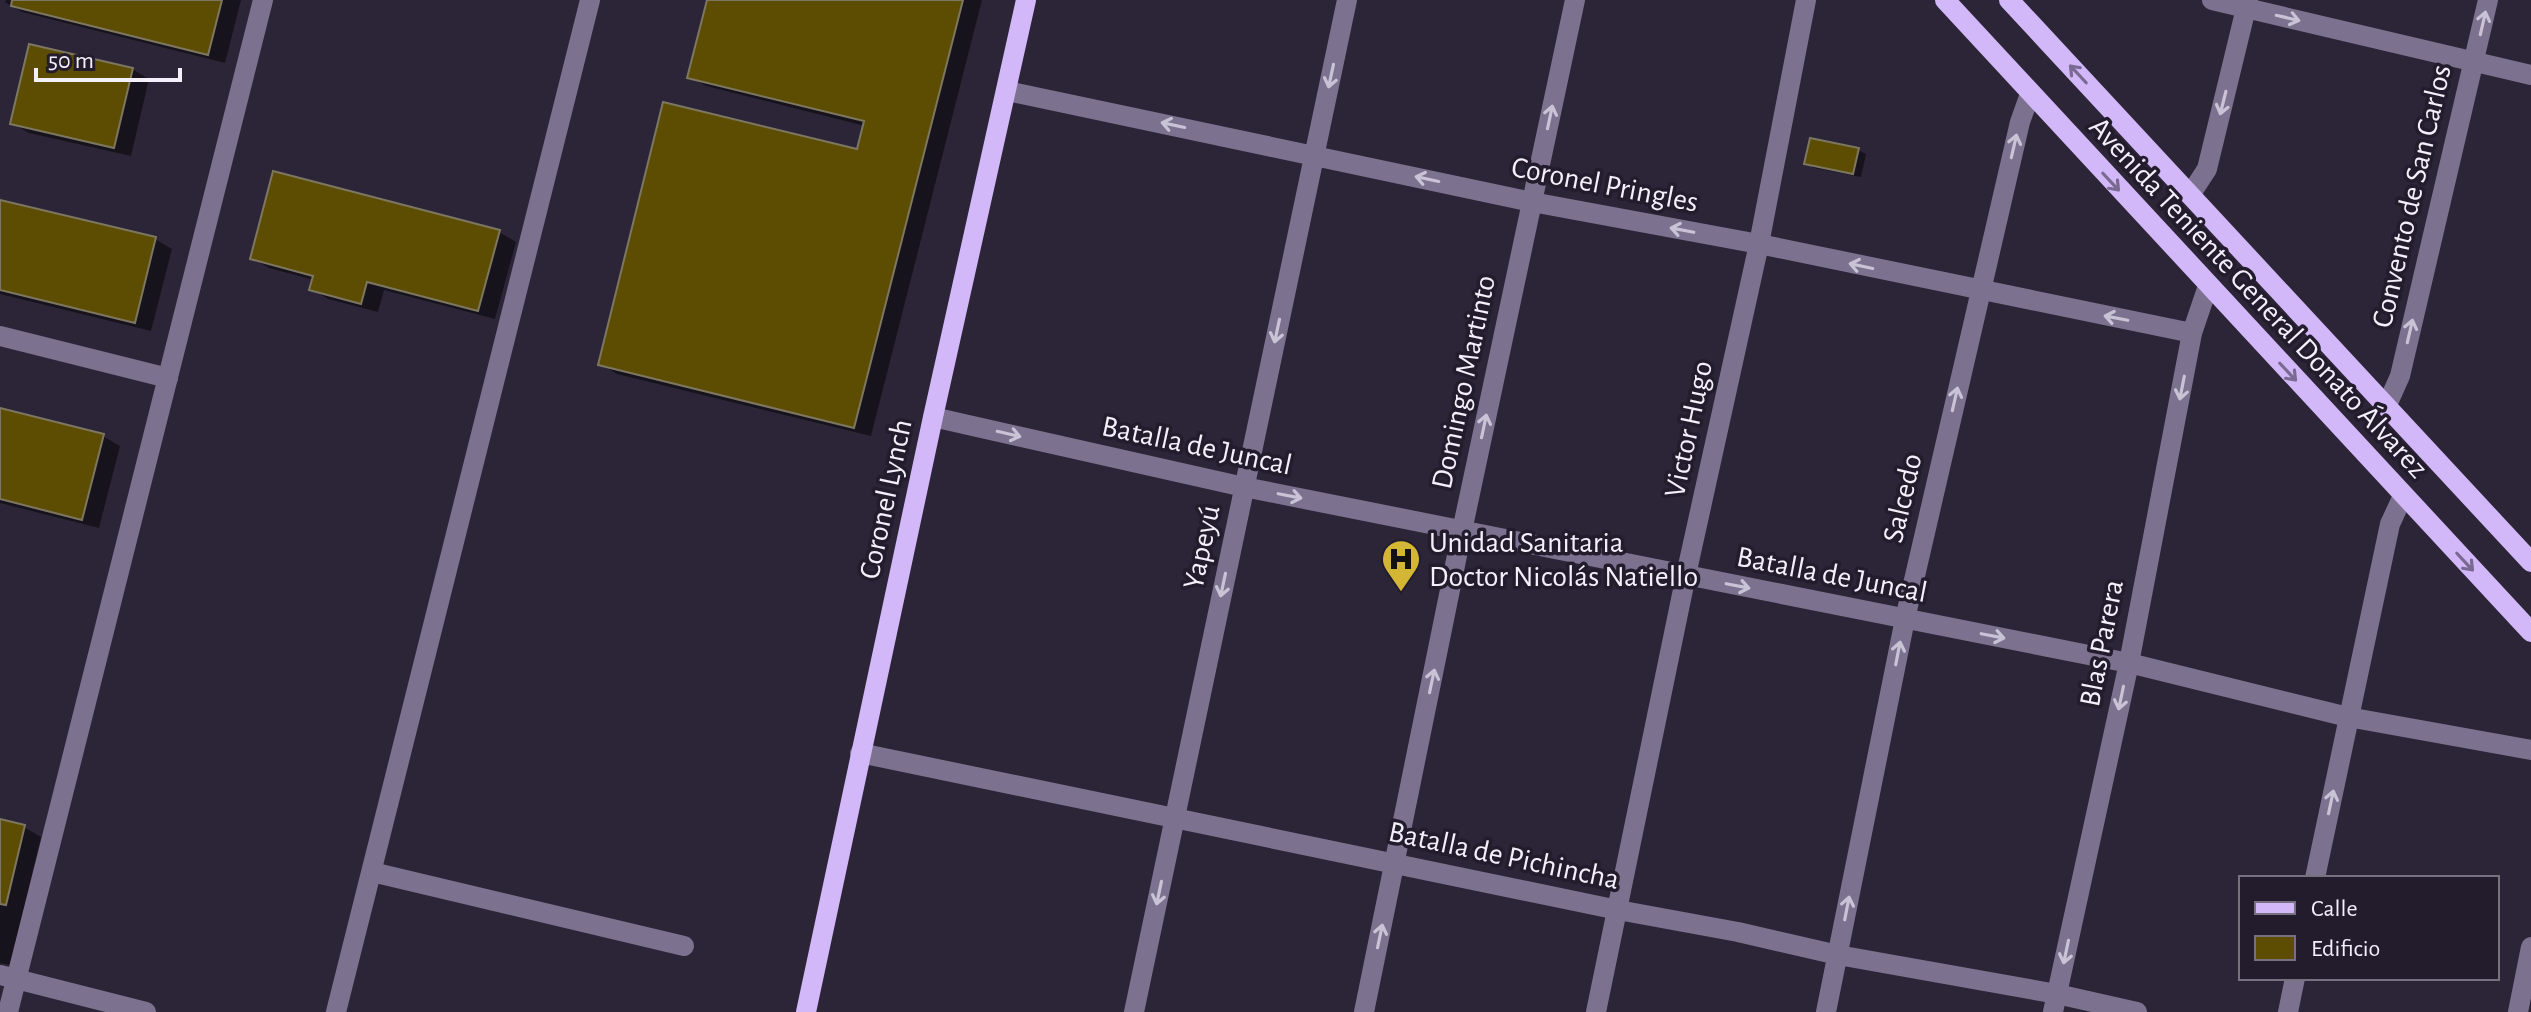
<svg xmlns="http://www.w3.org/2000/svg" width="2531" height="1012" viewBox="0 0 2531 1012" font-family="'Alegreya Sans',sans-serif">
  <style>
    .shadow { fill: #0007 }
    .building { fill: #5d4d02; stroke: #7d7762; stroke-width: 2 }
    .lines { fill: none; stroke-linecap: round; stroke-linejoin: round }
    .minor { stroke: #7d7190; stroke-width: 20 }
    .major { stroke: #d2b8f8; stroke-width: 20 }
    .oneway { stroke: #cac3d6 }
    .oneway2 { stroke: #7a6a92 }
    .labels { text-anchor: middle; stroke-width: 7; stroke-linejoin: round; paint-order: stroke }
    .street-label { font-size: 30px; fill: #f3effb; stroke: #231c2d }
    .poi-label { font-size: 30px; fill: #f3effb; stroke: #231c2d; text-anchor: start }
  </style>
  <rect width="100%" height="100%" fill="#2c2537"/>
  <!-- shadow -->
  <g class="shadow">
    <path d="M6,0H241L225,63L22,12L5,2Z"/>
    <path d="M709,0H982L871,436L617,374L600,364L859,152L865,126L706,86L689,77Z"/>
    <path d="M132,69L149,79L131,156L29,133L12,123Z"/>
    <path d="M1858,150L1866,154L1861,177L1814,168L1806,163Z"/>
    <path d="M0,202L155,239L172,249L151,331L0,294Z"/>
    <path d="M499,232L516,242L495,319L384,290L378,312L328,299L311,289L314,280L269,268L252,258Z"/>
    <path d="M0,410L103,436L120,446L99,528L0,503Z"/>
    <path d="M0,821L24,827L41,837L10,965L0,963Z"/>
  </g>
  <!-- building -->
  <g class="building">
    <path d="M12,0H222L208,55L11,6Z"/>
    <path d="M707,0H963L854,428L598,365L663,102L857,149L864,121L687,78Z"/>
    <path d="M29,44L133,68L114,148L10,124Z"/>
    <path d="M1810,138L1859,148L1853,174L1804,164Z"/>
    <path d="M273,171L500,230L478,311L367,282L361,304L309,290L313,276L250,259Z"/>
    <path d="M0,200L156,237L135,323L0,290Z"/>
    <path d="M0,408L104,434L82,520L0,499Z"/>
    <path d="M0,819L25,825L6,905L0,904Z"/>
  </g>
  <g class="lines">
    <!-- minor -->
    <g class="minor">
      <path d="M2212,0L2531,75"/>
      <path d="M1007,91L1532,202L1759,244L2192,333"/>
      <path d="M2190,195L2207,169L2248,0"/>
      <path d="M0,336L168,378"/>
      <path d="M2387,405L2400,376L2488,0"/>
      <path d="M933,417L1244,487L2129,663L2348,717L2531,750"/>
      <path d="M860,753L1618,910L1738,932L1838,955L2057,994L2137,1012"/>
      <path d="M372,872L684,946"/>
      <path d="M2315,878L2390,524L2403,496"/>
      <path d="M0,975L146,1012"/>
      <path d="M8,1012L263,0"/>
      <path d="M336,1012L590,0"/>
      <path d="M1134,1012L1347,0"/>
      <path d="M1364,1012L1462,531L1575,0"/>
      <path d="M1596,1012L1686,575L1759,244L1806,0"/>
      <path d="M1826,1012L1905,619L2020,122L2030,94"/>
      <path d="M2053,1012L2129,663L2192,333L2208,286"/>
      <path d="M2288,1012L2295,978"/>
      <path d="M2518,1012L2531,947"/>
    </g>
    <!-- major -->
    <g class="major">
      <path d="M1945,0L2531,632"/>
      <path d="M2009,0L2531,562"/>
      <path d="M806,1012L933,417L1026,0"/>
    </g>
  </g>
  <!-- one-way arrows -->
  <defs><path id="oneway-shaft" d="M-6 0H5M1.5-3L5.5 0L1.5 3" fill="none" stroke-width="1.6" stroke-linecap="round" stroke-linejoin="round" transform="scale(2)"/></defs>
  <g class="oneway">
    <use href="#oneway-shaft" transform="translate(2288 18) rotate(13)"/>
    <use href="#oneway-shaft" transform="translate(2483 23) rotate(-77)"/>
    <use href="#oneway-shaft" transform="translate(1331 76) rotate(102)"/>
    <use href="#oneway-shaft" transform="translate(2223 103) rotate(104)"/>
    <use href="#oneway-shaft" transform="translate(1550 117) rotate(-78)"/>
    <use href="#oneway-shaft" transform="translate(1173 125) rotate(-168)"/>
    <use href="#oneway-shaft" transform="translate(2014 146) rotate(-77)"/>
    <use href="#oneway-shaft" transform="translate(1427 179) rotate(-168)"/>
    <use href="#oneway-shaft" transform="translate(1682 230) rotate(-169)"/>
    <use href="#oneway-shaft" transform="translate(1861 266) rotate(-168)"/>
    <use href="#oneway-shaft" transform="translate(2116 318) rotate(-169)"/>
    <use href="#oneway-shaft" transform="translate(1277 331) rotate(102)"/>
    <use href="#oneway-shaft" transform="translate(2410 331) rotate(-77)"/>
    <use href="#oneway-shaft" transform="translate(2182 388) rotate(101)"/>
    <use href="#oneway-shaft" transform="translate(1955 399) rotate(-77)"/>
    <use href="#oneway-shaft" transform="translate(1484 426) rotate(-78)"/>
    <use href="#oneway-shaft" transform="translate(1009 434) rotate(13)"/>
    <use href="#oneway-shaft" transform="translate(1290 496) rotate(11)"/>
    <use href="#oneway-shaft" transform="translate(1223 585) rotate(102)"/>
    <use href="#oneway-shaft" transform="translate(1738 586) rotate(11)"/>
    <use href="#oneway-shaft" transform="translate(1993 636) rotate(11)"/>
    <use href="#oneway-shaft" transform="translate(1898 653) rotate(-79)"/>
    <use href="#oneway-shaft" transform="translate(1432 681) rotate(-78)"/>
    <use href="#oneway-shaft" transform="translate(2121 698) rotate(102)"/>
    <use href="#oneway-shaft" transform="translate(2331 802) rotate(-78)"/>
    <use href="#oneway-shaft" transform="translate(1159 893) rotate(102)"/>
    <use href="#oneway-shaft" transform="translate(1847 908) rotate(-79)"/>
    <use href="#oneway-shaft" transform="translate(1380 936) rotate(-78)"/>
    <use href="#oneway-shaft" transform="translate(2066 952) rotate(102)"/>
  </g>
  <g class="oneway2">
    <use href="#oneway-shaft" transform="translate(2078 74) rotate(-133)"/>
    <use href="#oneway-shaft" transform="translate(2111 182) rotate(47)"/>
    <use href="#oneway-shaft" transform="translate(2288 372) rotate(47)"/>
    <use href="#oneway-shaft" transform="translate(2465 562) rotate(47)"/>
  </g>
  <!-- icons -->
  <defs>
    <g id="hospital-pin" transform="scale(2)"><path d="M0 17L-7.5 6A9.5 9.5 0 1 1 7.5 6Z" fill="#d4b635" stroke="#231c2d"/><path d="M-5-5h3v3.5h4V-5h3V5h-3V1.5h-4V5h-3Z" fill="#111"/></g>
  </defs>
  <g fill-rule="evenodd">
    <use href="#hospital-pin" x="1401" y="559"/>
  </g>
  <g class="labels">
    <!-- street labels -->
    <g class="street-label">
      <text transform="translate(1605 184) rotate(11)" y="10">Coronel Pringles</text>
      <text transform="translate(2411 196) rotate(-77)" y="10">Convento de San Carlos</text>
      <text transform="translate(2259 297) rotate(47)" y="10">Avenida Teniente General Donato Álvarez</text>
      <text transform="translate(1463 382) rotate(-78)" y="10">Domingo Martinto</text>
      <text transform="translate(1688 429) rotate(-78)" y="10">Victor Hugo</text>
      <text transform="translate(1197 445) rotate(12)" y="10">Batalla de Juncal</text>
      <text transform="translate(1902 498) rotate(-77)" y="10">Salcedo</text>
      <text transform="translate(885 499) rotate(-78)" y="10">Coronel Lynch</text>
      <text transform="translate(1201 547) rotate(-78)" y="10">Yapeyú</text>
      <text transform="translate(1832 574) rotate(11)" y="10">Batalla de Juncal</text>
      <text transform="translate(2101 643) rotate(-79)" y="10">Blas Parera</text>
      <text transform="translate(1504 855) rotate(12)" y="10">Batalla de Pichincha</text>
    </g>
    <!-- poi labels -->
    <g class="poi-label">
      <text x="1429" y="552">Unidad Sanitaria<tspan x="1429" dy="34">Doctor Nicolás Natiello</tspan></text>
    </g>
  </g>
  <!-- legend -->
  <rect x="2239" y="876" width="260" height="104" fill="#231c2d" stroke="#76707f" stroke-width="2"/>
  <rect x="2255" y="902" width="40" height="12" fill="#d2b8f8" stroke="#76707f" stroke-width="2"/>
  <text x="2311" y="916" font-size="24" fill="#f3effb">Calle</text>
  <rect x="2255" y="936" width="40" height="24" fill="#5d4d02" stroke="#76707f" stroke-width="2"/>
  <text x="2311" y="956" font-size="24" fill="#f3effb">Edificio</text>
  <!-- scale -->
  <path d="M36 68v12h144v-12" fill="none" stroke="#f3effb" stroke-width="4"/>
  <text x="48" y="68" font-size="24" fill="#f3effb" stroke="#231c2d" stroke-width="6" paint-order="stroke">50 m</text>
</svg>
